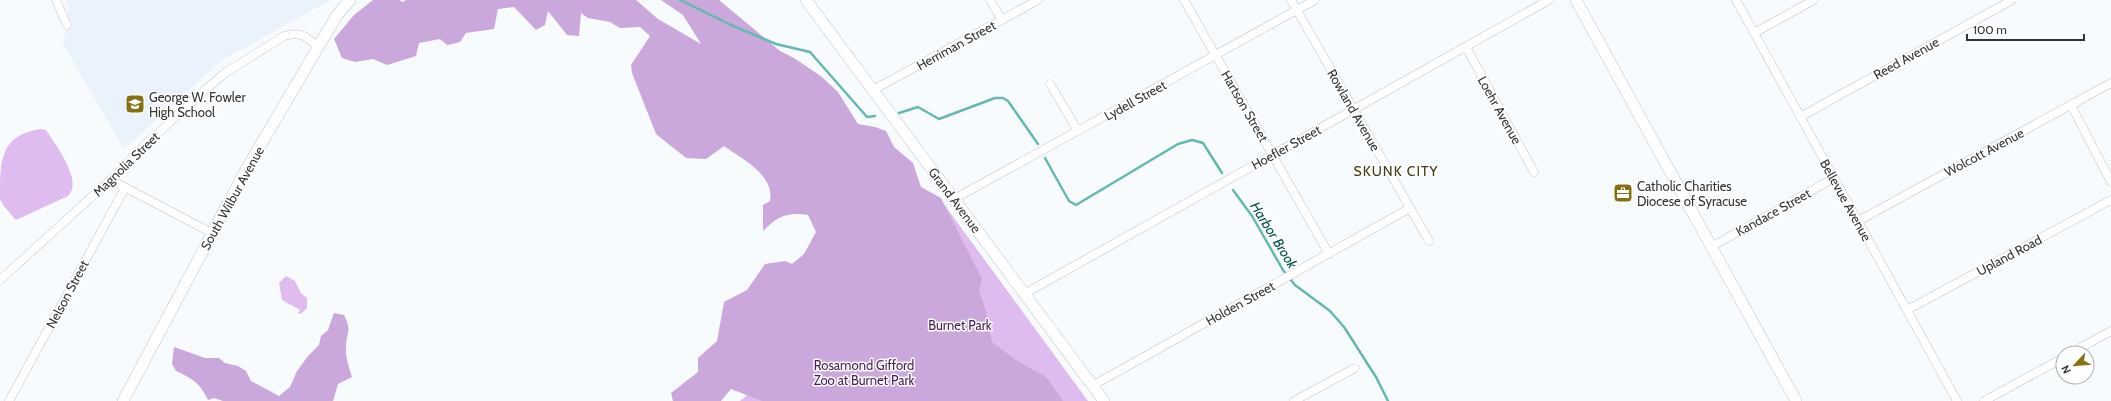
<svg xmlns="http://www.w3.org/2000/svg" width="2111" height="401" viewBox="0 0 2111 401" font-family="Cabin,sans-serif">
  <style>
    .built { fill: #eaf2fc }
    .green { fill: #dfbcf0 }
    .forest { fill: #cba8dc }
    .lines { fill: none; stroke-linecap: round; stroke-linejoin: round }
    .stream { stroke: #66b8b1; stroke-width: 2.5 }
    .street-casing { stroke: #c2c5c9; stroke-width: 9 }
    .secondary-casing { stroke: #c2c5c9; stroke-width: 12 }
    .street { stroke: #fff; stroke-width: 8 }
    .secondary { stroke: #fff; stroke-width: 11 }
    .labels { text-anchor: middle; stroke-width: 3; stroke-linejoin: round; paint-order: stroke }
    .street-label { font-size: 13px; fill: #333536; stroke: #fff }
    .poi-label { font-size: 13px; fill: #333536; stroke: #fff; text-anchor: start }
    .park-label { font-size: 13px; fill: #481d5a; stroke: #fff }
    .neighbourhood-label { font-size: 14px; letter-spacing: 1px; fill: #443910; stroke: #fff }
    .water-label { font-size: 14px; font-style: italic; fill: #04514d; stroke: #fff }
  </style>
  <rect width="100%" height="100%" fill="#f7fbfe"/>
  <!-- built -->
  <path class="built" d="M65,0H331L222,60L124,149L63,44L69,8Z"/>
  <!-- green -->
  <g class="green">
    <path d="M41,129L46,130C55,144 84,182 68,196L16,220L3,205L0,199C0,160 0,135 41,129Z"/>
    <path d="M943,203L1088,401H740L752,391L891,330Z"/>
    <path d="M286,276L295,281L301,293L307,298V308L302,313L298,314L300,310L282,300L279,283Z"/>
  </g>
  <!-- forest -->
  <g class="forest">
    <path d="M373,0H399L403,2L406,0H636L658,19L701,44L683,15L661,0H719L780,51L794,58L822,77L838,92L858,124L875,127L886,131L894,147L913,163L921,187L941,198L982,279L979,291L985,308L992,342L1016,360L1046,377L1063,401H762L731,389L721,401H673L671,393L698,372V358L717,341L724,302L747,290L765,264L785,261L792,264L804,254L816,232L808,215C787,212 778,216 763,231V205L770,201C775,175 742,159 724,146L706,159L686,158L656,134L632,73L631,65L650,36L640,27L620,28L610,22L588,18L581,13L579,36L567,35L548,11L545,25L536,30L514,7L498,9L494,29L466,33L460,42L447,45L440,39L419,43L416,56L387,65L373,59L355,62L342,58L334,39L354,15Z"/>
    <path d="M334,313L344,315C352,332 347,329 346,346C345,356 349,367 352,377L338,384L333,401H223L214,398L208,400C200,383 193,379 176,371L172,364L174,347L205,358H219L225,363L238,366L246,371L251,381L279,396L290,387L297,371L308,356L319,345L321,336L328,330Z"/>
  </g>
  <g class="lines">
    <!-- stream -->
    <g class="stream">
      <path d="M680,0L731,25L776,44L810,52L867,117L875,116"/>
      <path d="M899,113L918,107L939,119L995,98H1003L1008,101L1038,144"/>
      <path d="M1045,158L1069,201L1076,205L1178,144L1192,140L1203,143L1222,173"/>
      <path d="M1233,190L1252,216L1283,270L1295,285L1330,311L1344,327L1376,377L1388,401"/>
    </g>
    <!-- street casing -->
    <g class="street-casing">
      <g id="street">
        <path d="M56,0L67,25"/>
        <path d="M990,0L1002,20"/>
        <path d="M1184,0L1329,254"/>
        <path d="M1291,0L1429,241"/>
        <path d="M1736,0L1957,401"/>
        <path d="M1754,33L1814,0"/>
        <path d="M1466,47L1534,172"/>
        <path d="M1050,84L1078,131"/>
        <path d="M873,90L1038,0"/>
        <path d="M2071,105L2111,182"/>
        <path d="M1800,117L2012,0"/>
        <path d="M111,180L212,233"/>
        <path d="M954,199L1315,0"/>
        <path d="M1858,221L2111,83"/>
        <path d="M1711,247L1834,178"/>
        <path d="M0,280L118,173L145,145L205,90L225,73L284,36C301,31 305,36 318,47"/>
        <path d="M1024,294L1549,0"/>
        <path d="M1907,310L2111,200"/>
        <path d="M2071,353L2111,331"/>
        <path d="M1092,386L1410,208"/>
        <path d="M9,401L125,188"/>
        <path d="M1294,401L1355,368"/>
        <path d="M1984,401L2063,358"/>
      </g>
    </g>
    <!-- secondary casing -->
    <g class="secondary-casing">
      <g id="secondary">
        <path d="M806,0L1104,401"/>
        <path d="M1576,0L1796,401"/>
        <path d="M123,401L247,168L337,15L350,0"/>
      </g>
    </g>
    <!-- street -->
    <use href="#street" class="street"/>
    <!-- secondary -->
    <use href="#secondary" class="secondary"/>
  </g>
  <!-- icons -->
  <defs>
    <g id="school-square" transform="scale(1)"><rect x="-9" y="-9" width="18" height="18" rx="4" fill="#867011" stroke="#fff"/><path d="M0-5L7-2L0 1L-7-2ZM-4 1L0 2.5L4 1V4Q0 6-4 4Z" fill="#fff"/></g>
    <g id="office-square" transform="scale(1)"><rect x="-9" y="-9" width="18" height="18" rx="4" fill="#867011" stroke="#fff"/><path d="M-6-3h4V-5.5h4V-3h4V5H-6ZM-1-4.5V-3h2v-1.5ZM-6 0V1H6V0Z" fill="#fff"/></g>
  </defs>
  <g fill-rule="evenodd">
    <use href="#school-square" x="135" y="104"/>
    <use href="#office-square" x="1623" y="193"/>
  </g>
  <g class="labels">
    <!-- street labels -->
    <g class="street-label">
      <text transform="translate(956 45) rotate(-29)" y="5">Herriman Street</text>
      <text transform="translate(1906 58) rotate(-29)" y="5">Reed Avenue</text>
      <text transform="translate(1135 100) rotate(-29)" y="5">Lydell Street</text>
      <text transform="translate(1245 106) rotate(60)" y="5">Hartson Street</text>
      <text transform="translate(1354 110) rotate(60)" y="5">Rowland Avenue</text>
      <text transform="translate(1500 110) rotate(61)" y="5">Loehr Avenue</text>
      <text transform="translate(1286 147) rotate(-29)" y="5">Hoefler Street</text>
      <text transform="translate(1984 152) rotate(-28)" y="5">Wolcott Avenue</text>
      <text transform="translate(126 164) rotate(-44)" y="5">Magnolia Street</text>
      <text transform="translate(232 198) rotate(-61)" y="5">South Wilbur Avenue</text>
      <text transform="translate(955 200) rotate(53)" y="5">Grand Avenue</text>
      <text transform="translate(1846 200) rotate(61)" y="5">Bellevue Avenue</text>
      <text transform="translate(1773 212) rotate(-29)" y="5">Kandace Street</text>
      <text transform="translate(2009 255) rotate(-28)" y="5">Upland Road</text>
      <text transform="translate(67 294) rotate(-62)" y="5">Nelson Street</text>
      <text transform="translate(1240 303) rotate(-29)" y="5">Holden Street</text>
    </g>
    <!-- poi labels -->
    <g class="poi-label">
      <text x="149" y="102">George W. Fowler<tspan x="149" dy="15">High School</tspan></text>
      <text x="1637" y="191">Catholic Charities<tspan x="1637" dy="15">Diocese of Syracuse</tspan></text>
    </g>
    <!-- park labels -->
    <g class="park-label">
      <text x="960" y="330">Burnet Park</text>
      <text x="864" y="370">Rosamond Gifford<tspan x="864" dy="15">Zoo at Burnet Park</tspan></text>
    </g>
    <!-- neighbourhood labels -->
    <g class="neighbourhood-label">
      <text x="1396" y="176">SKUNK CITY</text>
    </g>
    <!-- water labels -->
    <g class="water-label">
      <text transform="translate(1274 235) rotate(58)" y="5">Harbor Brook</text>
    </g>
  </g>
  <!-- north arrow -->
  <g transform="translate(2075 365) rotate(244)"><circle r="19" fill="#ffffff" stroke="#adaeaf"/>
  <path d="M0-3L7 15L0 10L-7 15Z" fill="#867011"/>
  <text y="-6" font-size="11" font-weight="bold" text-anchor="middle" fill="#333536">N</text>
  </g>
  <!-- scale -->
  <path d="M1967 34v6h117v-6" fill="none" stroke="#333536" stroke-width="2"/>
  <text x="1973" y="34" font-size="12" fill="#333536" stroke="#ffffff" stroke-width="3" paint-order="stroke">100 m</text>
</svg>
